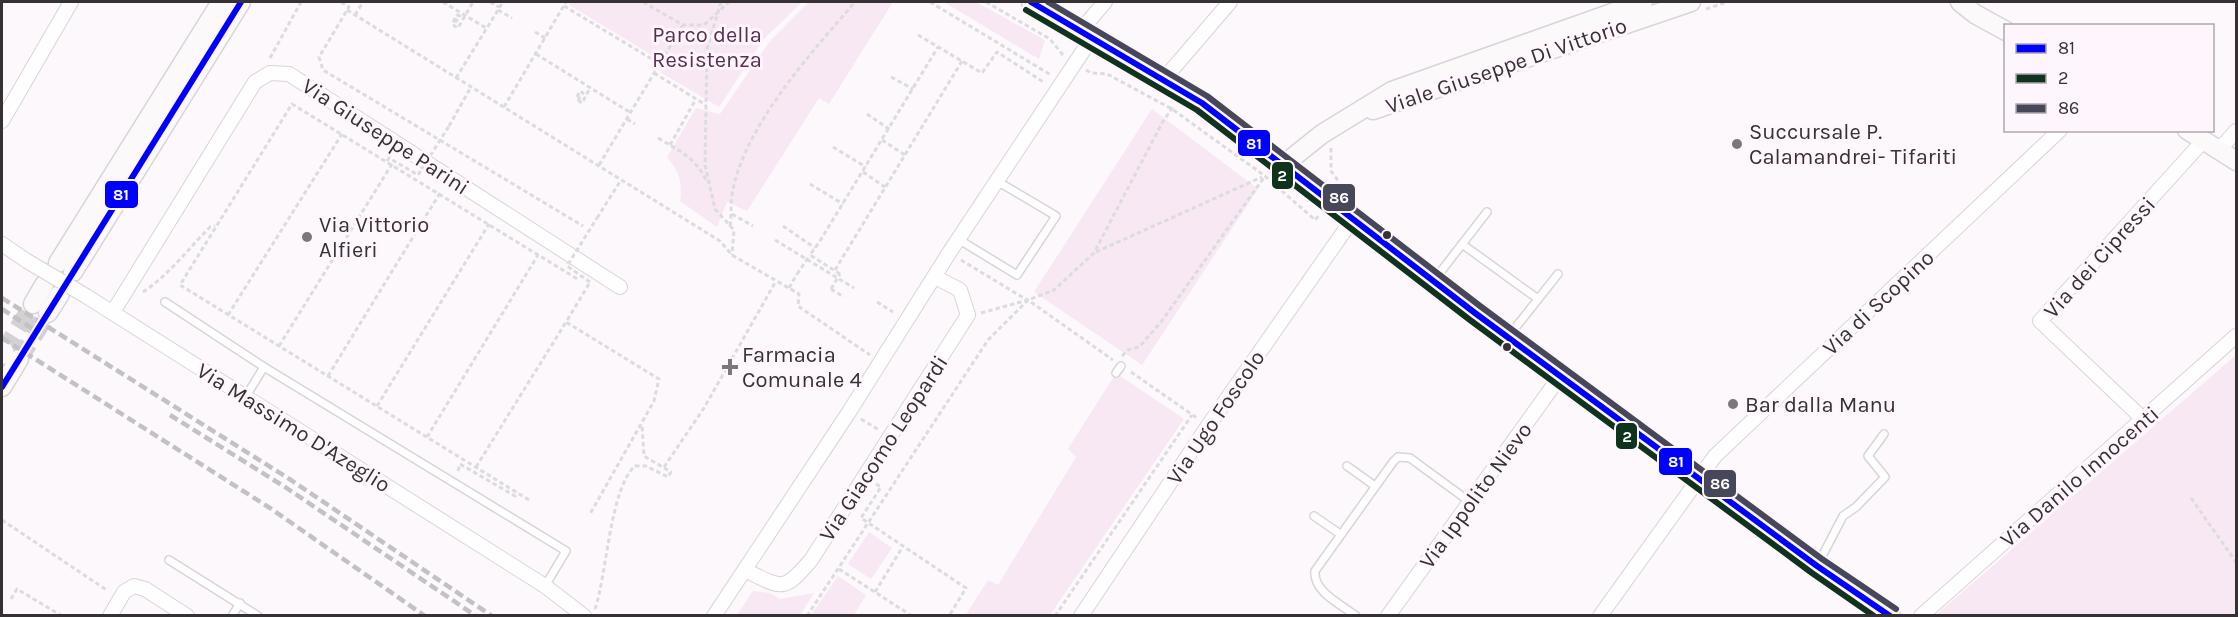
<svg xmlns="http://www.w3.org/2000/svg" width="2238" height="617" viewBox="0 0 2238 617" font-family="Karla,sans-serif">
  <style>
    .green { fill: #f8e8f4 }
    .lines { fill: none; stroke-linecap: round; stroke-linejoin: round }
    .secondary-tunnel { stroke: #d4d0d3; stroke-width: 18; stroke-dasharray: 18 9; stroke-linecap: butt }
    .lane-casing { stroke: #d8d5d8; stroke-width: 10 }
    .street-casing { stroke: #d8d5d8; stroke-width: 16 }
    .secondary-casing { stroke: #d8d5d8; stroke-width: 21 }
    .path { stroke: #dddcdd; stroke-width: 3; stroke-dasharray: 4.5 3; stroke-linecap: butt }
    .lane { stroke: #fffefe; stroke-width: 7 }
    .street { stroke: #fffefe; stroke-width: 14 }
    .secondary { stroke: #fcf9fb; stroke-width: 18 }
    .rail { stroke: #c3c2c3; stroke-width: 4.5; stroke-dasharray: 9 4.5; stroke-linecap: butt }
    .street-bridge-casing { stroke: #d8d5d8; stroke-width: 16; stroke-linecap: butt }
    .path-bridge { stroke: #dddcdd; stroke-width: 3; stroke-dasharray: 4.5 3; stroke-linecap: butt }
    .street-bridge { stroke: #fffefe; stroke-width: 14 }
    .bus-1-casing { stroke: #fef6fc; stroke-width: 10 }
    .bus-2-casing { stroke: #fef6fc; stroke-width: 10 }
    .bus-3-casing { stroke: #fef6fc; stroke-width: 10 }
    .bus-1 { stroke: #00f; stroke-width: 6 }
    .bus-2 { stroke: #10331d; stroke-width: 6 }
    .bus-3 { stroke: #47475a; stroke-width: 6 }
    .poi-dot { fill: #7b777a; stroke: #fef6fc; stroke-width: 2 }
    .bus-dot { fill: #353134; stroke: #fef6fc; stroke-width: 2 }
    .labels { text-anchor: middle; stroke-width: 6; stroke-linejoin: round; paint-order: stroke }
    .park-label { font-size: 22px; fill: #573050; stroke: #fef6fc }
    .street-label { font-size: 22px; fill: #353134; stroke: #fef6fc }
    .poi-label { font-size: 22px; fill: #353134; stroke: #fef6fc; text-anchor: start }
    .line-badge { stroke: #fef6fc; stroke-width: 2 }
    .badge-label { font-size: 16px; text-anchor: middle; font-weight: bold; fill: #fff }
  </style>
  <rect width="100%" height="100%" fill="#fcf8fb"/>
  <!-- green -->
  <g class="green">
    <path d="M571,2H802L763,40L719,107L660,72L665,63L569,5Z"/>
    <path d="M809,2H893L829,104L819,98L747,211L727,202L717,227L680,201C683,182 679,172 667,157L696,108L720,114L770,41Z"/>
    <path d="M944,2H976L1045,40L1039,59Z"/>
    <path d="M1152,109L1258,189L1142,365L1034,292Z"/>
    <path d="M2236,355V615H1936Z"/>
    <path d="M1116,373L1184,419L1050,615L965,616L988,580L998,585L1076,457L1068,449Z"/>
    <path d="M869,532L892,548L871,579L848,564Z"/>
    <path d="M838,576L866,595L854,615H811Z"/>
    <path d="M753,591L770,593L780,599L814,593L800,615H737Z"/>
  </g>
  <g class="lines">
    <!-- secondary-tunnel -->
    <g class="secondary-tunnel">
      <path d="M4,351L33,304"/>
      <path d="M19,359L48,313"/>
    </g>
    <!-- lane casing -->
    <g class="lane-casing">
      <g id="lane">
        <path d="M958,239L1017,275L1056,216L997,181"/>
        <path d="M1462,244L1538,299"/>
        <path d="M1435,279L1487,212"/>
        <path d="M165,302L264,367L566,551L545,586"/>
        <path d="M1508,337L1558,274"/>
        <path d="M1116,373L1121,366"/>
        <path d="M246,396L264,367"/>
        <path d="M1347,466L1375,486"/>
        <path d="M1314,516L1340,534"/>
        <path d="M169,560L258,616"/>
        <path d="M1817,566L1843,516L1856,507L1885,477L1868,456L1884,434"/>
        <path d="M232,616L240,603"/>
        <path d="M1356,616C1341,604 1313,592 1315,571L1393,462L1398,457L1410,458L1470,502"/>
      </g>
    </g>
    <!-- street casing -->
    <g class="street-casing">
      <g id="street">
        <path d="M1081,30L1105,2"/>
        <path d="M1164,79L1230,2"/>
        <path d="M2,121L71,2"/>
        <path d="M2219,150L2236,131"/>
        <path d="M2,244L27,261"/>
        <path d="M86,296L545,586L584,616"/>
        <path d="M113,312L255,82L270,73L289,74L620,287"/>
        <path d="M2143,419L2040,321L2204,140"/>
        <path d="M745,570C782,588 783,593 811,560L968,315L960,290L935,277"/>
        <path d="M110,616L124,592L134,586L145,589L187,616"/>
        <path d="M714,616L849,412L949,253L1093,36"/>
        <path d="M1081,616L1208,426L1352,220"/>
        <path d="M1388,616L1561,375"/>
        <path d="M1600,616L1715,456L2060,130"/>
        <path d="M1921,616L2236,336"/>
      </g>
    </g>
    <!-- secondary casing -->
    <g class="secondary-casing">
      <g id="secondary">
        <path d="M1031,2L1202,103L1475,313L1817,566L1891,616"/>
        <path d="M1960,2L1975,14L2006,31"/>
        <path d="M1373,110L1691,2"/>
        <path d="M2187,130L2236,161"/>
        <path d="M1282,166L1322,134L1392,91L1643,2"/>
        <path d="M58,263L221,2"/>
        <path d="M73,272L241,2"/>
        <path d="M33,304L44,285"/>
        <path d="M48,313L60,294"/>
        <path d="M2,355L4,351"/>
        <path d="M2,387L19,359"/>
      </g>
    </g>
    <!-- path -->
    <g class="path">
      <path d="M341,2L349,7L319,57L323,70L583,226"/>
      <path d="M443,2L486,28"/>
      <path d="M490,2L499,7"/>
      <path d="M643,2L683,25H704L729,2"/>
      <path d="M721,2L707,49L705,165L715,209L734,230L732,255"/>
      <path d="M930,2L1051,75"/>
      <path d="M986,2L1050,39L1063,55"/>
      <path d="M564,6L660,64"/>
      <path d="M1706,9L1727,2"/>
      <path d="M347,10L720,241L732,255L799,294L798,306L870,355"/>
      <path d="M498,10L512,18"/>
      <path d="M355,15L363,2"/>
      <path d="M453,22L457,15L460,16L453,25"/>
      <path d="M453,25L458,28L473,2"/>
      <path d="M535,32L545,38"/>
      <path d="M918,35L982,73L997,52L1045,83"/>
      <path d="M536,54L631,113"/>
      <path d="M270,58L301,2"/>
      <path d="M1086,70L1091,73L1107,74L1172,109L1265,176L1315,220L1320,214"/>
      <path d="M654,73L706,105"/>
      <path d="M891,77L913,89"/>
      <path d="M456,78L503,2"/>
      <path d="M577,97L580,91L583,93L578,100"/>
      <path d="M578,100L582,103L590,88"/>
      <path d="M504,107L566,2"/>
      <path d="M867,114L889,129"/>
      <path d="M627,119L635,124"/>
      <path d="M449,126L471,87"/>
      <path d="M658,138C680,151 696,158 707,182"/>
      <path d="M882,140L905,155"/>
      <path d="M670,145L696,99"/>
      <path d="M833,147L866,167"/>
      <path d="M1331,148V171L1342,186L1339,190"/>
      <path d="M599,165L683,25"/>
      <path d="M863,172L885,187"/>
      <path d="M810,184L843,204"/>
      <path d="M732,214L753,226"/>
      <path d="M597,218L621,180"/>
      <path d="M730,226C732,214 730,201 733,189C747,123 812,52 855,2"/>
      <path d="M783,226L815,248"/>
      <path d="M775,240L854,288"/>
      <path d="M1096,252L1262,177"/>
      <path d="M961,260L1027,300"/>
      <path d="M835,270L962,61"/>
      <path d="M840,274L810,255L820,241L938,47"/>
      <path d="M589,284L566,322L659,379L654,401L590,514"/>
      <path d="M789,288L797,274"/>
      <path d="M831,289L844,297"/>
      <path d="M143,292C169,275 188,249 210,227L215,226"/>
      <path d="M877,302L893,312"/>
      <path d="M981,313L1028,300L1113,360"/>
      <path d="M228,315L342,134"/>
      <path d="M279,346L392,164"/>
      <path d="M1122,356L1128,350L1139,347L1161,322L1265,176"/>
      <path d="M1131,372L1197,418"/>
      <path d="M328,376L440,193"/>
      <path d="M377,406L489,224"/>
      <path d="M861,419L879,430"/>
      <path d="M427,437L538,255"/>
      <path d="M476,467L566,322"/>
      <path d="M664,467L704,408L776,281"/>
      <path d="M458,471L460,464L515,496L517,492"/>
      <path d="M876,484L881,487L861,518L966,588L949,616"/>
      <path d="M2191,498L2236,562"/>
      <path d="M529,500L180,285L292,104L579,280"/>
      <path d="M2,520L108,591"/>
      <path d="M839,569L912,616"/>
      <path d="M875,592L902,548"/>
      <path d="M11,599L17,589L62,616"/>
      <path d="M595,609C607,574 610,488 635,466H646L668,477L671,472L644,456L642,425"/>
      <path d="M807,616L988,340L1028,300L1054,290L1094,253L1162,123L1173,107"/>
      <path d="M1055,616L1192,415"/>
    </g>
    <!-- lane -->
    <use href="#lane" class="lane"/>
    <!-- street -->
    <use href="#street" class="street"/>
    <!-- secondary -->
    <use href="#secondary" class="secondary"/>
    <!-- rail -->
    <g class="rail">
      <path d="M2,298L291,480L492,616"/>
      <path d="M2,309L36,331"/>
      <path d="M2,338L270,508L425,616"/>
      <path d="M170,415L285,487L476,616"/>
    </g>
    <!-- street-bridge casing -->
    <g class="street-bridge-casing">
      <path id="street-bridge" d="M27,261L86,296"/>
    </g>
    <!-- path-bridge -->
    <g class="path-bridge">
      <path d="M387,161L389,158L418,175L449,126"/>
      <path d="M797,274L810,255"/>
      <path d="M590,282L567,266L597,218"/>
      <path d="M831,289L840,274"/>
    </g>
    <!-- street-bridge -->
    <use href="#street-bridge" class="street-bridge"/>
    <!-- bus-1 casing -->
    <g class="bus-1-casing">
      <g id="bus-1">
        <path d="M1031,2L1202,103L1475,313L1817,566L1890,616"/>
        <path d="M2,387L241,2"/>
      </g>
    </g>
    <!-- bus-2 casing -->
    <g class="bus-2-casing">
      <path id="bus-2" d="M1026,10L1197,110L1470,320L1812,573L1874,616"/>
    </g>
    <!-- bus-3 casing -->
    <g class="bus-3-casing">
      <path id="bus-3" d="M1048,2L1207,96L1480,306L1822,559L1896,609"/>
    </g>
    <!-- bus-1 -->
    <use href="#bus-1" class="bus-1"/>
    <!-- bus-2 -->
    <use href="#bus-2" class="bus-2"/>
    <!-- bus-3 -->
    <use href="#bus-3" class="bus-3"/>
  </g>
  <!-- markers -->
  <g class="poi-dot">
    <circle cx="1737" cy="144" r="6"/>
    <circle cx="307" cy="237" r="6"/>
    <path d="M727 358h6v6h6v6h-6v6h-6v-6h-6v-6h6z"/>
    <circle cx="1733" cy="404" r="6"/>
  </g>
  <g class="bus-dot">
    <circle cx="1387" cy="235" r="5"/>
    <circle cx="1507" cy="347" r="5"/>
  </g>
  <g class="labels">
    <!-- park labels -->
    <g class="park-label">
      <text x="707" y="42">Parco della<tspan x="707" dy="25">Resistenza</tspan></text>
    </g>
    <!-- street labels -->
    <g class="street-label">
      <text transform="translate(1506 65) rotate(-19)" y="8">Viale Giuseppe Di Vittorio</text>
      <text transform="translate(386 136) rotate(33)" y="8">Via Giuseppe Parini</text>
      <text transform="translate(2099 257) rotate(-48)" y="8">Via dei Cipressi</text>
      <text transform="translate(1878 302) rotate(-43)" y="8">Via di Scopino</text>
      <text transform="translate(1215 417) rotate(-56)" y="8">Via Ugo Foscolo</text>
      <text transform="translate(294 427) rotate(32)" y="8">Via Massimo D'Azeglio</text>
      <text transform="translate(883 448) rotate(-57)" y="8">Via Giacomo Leopardi</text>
      <text transform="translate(2079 476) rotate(-41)" y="8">Via Danilo Innocenti</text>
      <text transform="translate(1475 495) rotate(-54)" y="8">Via Ippolito Nievo</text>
    </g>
    <!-- poi labels -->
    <g class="poi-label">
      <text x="1749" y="139">Succursale P.<tspan x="1749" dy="25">Calamandrei- Tifariti</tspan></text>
      <text x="319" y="232">Via Vittorio<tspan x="319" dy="25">Alfieri</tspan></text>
      <text x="742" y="362">Farmacia<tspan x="742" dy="25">Comunale 4</tspan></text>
      <text x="1745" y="412">Bar dalla Manu</text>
    </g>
  </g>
  <g class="line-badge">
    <rect x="1237" y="129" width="34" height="28" rx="6" fill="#00f"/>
    <rect x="1271" y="161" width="23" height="29" rx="6" fill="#10331d"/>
    <rect x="104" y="180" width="35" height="29" rx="6" fill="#00f"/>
    <rect x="1322" y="183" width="34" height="29" rx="6" fill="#47475a"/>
    <rect x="1615" y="422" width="23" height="28" rx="6" fill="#10331d"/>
    <rect x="1658" y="447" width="35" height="29" rx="6" fill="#00f"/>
    <rect x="1703" y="469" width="34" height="29" rx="6" fill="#47475a"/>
  </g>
  <g class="badge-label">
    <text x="1254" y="149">81</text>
    <text x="1282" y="181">2</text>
    <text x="121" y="200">81</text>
    <text x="1339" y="203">86</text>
    <text x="1627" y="442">2</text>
    <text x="1676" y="467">81</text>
    <text x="1720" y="489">86</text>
  </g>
  <!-- border -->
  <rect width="2238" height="617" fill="none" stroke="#353134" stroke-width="6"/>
  <!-- legend -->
  <rect x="2004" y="24" width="210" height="108" fill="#fef6fc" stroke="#aea7ac" stroke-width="1.5"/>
  <rect x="2016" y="44" width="30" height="9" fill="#0000ff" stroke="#aea7ac" stroke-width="1.5"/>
  <text x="2058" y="54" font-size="18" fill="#353134">81</text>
  <rect x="2016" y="74" width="30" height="9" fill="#10331d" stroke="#aea7ac" stroke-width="1.5"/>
  <text x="2058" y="84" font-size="18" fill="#353134">2</text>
  <rect x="2016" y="104" width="30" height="9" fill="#47475a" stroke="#aea7ac" stroke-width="1.5"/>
  <text x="2058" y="114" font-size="18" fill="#353134">86</text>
</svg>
